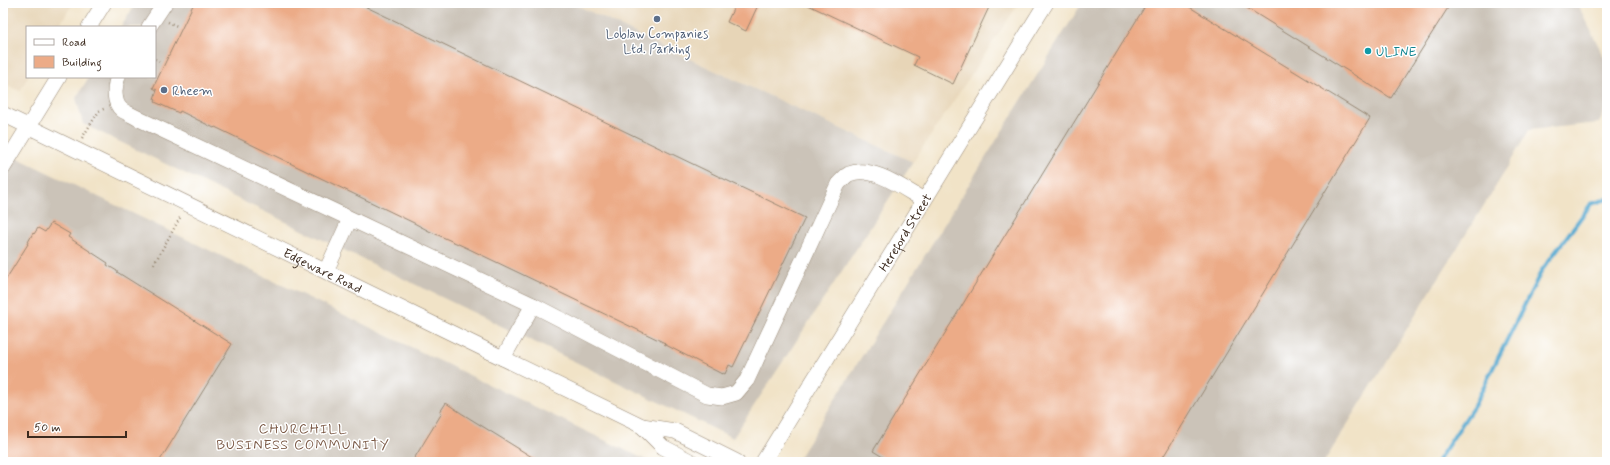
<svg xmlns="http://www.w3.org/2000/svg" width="1610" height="465" viewBox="0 0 1610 465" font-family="Mynerve,sans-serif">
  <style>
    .built { fill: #e7d5b7 }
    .industrial { fill: #cbc3b8 }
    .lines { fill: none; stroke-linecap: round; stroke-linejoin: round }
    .stream { stroke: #54a9d0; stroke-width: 4 }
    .building { fill: #ecab87 }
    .minor-casing { stroke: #968672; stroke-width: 16 }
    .path { stroke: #968672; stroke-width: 2.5; stroke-dasharray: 1 3; stroke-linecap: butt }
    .minor { stroke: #fff; stroke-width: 15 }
    .service-dot { fill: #5c6f8a; stroke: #fff; stroke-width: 1.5 }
    .culture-dot { fill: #0f9aa8; stroke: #fff; stroke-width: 1.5 }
    .labels { text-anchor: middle; stroke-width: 3; stroke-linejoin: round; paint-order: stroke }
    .service-label { font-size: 13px; fill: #4e5e75; stroke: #fff }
    .culture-label { font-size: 13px; fill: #0d838f; stroke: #fff; text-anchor: start }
    .street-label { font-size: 13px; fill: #3b2a1e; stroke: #fff }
    .neighbourhood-label { font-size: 14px; letter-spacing: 1px; fill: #795743; stroke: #fff }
  </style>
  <rect width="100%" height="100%" fill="#fff"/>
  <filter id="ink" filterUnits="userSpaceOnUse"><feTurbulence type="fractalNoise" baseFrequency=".025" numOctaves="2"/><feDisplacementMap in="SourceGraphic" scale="8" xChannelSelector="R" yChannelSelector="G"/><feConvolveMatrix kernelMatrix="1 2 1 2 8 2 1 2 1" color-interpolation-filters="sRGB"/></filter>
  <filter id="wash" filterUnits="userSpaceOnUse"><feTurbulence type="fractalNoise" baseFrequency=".012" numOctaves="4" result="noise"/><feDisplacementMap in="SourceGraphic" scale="16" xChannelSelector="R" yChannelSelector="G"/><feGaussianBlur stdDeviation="0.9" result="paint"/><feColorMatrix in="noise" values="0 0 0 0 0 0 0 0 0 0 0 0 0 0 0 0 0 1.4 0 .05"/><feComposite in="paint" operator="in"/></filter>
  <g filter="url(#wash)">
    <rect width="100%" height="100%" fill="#f1e3c7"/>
    <!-- built -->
    <g class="built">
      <path d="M3,3H73L58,27H27L28,77L20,91L3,84Z"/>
      <path d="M572,3H1019L913,162L670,50Z"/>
    </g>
    <!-- industrial -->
    <g class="industrial">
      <path d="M136,3H572L670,50L913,162L733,438L83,124L76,98L89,77H155V27H121Z"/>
      <path d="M1082,3H1577L1607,63V103L1599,123L1529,130L1504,173L1324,462H796Z"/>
      <path d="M3,151L650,462H3Z"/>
    </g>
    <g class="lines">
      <!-- stream -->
      <path class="stream" d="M1437,462L1474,406L1542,270L1591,204L1607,199"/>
    </g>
    <g id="blocks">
      <!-- building -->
      <g class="building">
        <path d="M194,3H358L805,218L733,367L729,365L725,374L723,373L722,374L664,344L665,343L465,247L429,231L414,223L215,127L214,128L180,111L179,113L155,102L156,100L154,99L157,90L153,88Z"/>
        <path d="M736,3H759L746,31L727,22Z"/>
        <path d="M804,3H991L953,84L914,65L918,57Z"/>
        <path d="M1147,3H1183L1370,118L1160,462H891L873,451Z"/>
        <path d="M1239,3H1451L1391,98Z"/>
        <path d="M51,223L70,234L68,237L108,263L107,265L117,271V272L232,344L159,462H3V284L28,244H27L33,233L34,234L38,228L45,232Z"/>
        <path d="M446,403L461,413L540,462H412L442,413L440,412Z"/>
      </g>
    </g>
  </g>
  <g filter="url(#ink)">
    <use href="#blocks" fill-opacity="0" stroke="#968672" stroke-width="1"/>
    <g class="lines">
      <!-- minor casing -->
      <g class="minor-casing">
        <g id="minor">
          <path d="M89,27L104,3"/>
          <path d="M149,27L165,3"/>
          <path d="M118,77C114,86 113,103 122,110C127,113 134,116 139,119L533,305L707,395L722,397L736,393L747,380L838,184C841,181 845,176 849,174C872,164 904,189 924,200"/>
          <path id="s1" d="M3,114L642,426L675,431L737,462"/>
          <path d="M3,168L59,77"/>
          <path d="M326,271L350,219"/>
          <path d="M503,358L533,305"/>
          <path d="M642,426L663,447L692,462"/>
          <path id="s2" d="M763,462L1046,3"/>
        </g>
      </g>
      <!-- path -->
      <g class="path">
        <path d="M168,22L177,26"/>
        <path d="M155,59L159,61"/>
        <path d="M82,138L99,111L106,108"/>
        <path d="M154,264L181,216"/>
      </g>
      <!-- minor -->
      <use href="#minor" class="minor"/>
    </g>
  </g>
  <!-- markers -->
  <g class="service-dot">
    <circle cx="657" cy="19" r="4"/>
    <circle cx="164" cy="90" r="4"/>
  </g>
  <circle class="culture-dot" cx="1368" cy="51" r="4"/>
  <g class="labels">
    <!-- service labels -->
    <g class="service-label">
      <text x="657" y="38">Loblaw Companies<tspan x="657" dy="15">Ltd. Parking</tspan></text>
      <text x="172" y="95" text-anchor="start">Rheem</text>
    </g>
    <!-- culture labels -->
    <g class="culture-label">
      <text x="1376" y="56">ULINE</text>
    </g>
    <!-- street labels -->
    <g class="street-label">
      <text dy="5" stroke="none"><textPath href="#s2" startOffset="270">Hereford Street</textPath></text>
      <text dy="5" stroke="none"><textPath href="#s1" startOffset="356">Edgeware Road</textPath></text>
    </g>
    <!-- neighbourhood labels -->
    <g class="neighbourhood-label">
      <text x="303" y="433">CHURCHILL<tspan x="303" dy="16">BUSINESS COMMUNITY</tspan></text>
    </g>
  </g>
  <!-- margin -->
  <rect width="1610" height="465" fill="none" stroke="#fff" stroke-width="16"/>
  <!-- legend -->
  <rect x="26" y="26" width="130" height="52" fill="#ffffff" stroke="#b1aaa5"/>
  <rect x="34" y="39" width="20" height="6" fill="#ffffff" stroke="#b1aaa5"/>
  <text x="62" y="46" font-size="12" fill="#3b2a1e">Road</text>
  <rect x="34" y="56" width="20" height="12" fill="#ecab87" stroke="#b1aaa5"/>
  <text x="62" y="66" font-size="12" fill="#3b2a1e">Building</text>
  <!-- scale -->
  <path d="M28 431v6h98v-6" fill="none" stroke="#3b2a1e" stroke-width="2"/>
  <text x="34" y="431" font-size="12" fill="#3b2a1e" stroke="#ffffff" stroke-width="3" paint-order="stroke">50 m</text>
</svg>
